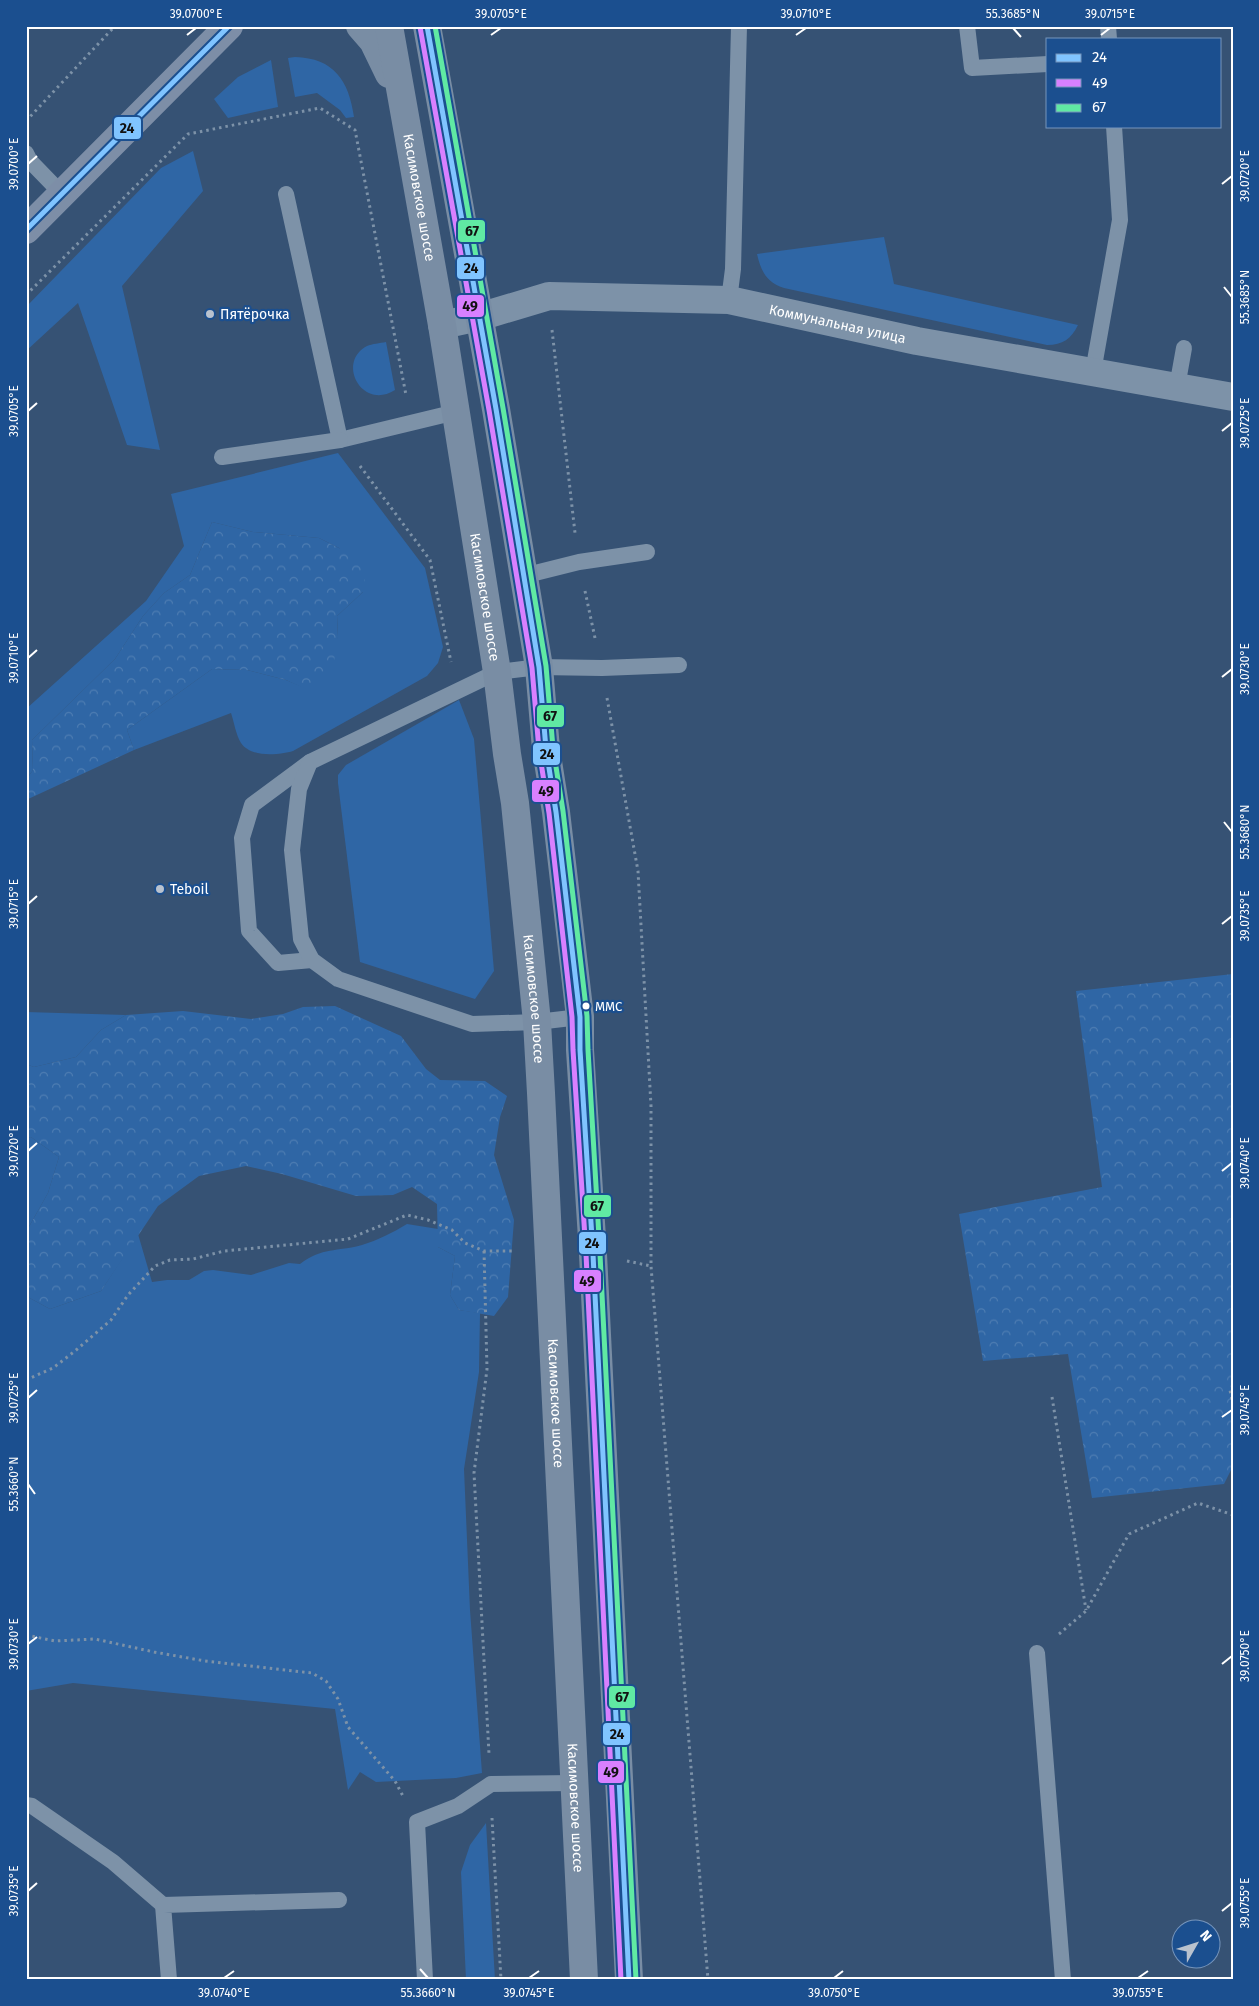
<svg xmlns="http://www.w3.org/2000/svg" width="1259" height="2006" viewBox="0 0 1259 2006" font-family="'Fira Sans',sans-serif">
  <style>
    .grass { fill: #2f66a5 }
    .forest { fill: url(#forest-crowns) }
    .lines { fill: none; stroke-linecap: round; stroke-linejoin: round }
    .path { stroke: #7d92a8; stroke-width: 3; stroke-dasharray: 2.5 4; stroke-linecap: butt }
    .service { stroke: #7d92a8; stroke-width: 16 }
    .minor { stroke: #7d92a8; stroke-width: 28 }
    .secondary { stroke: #798da4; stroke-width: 28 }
    .primary { stroke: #7d8ea7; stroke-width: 28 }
    .bus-1-casing { stroke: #1b4f8f; stroke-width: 9 }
    .bus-2-casing { stroke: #1b4f8f; stroke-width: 9 }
    .bus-3-casing { stroke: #1b4f8f; stroke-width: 9 }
    .bus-1 { stroke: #80c4ff; stroke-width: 5 }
    .bus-2 { stroke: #d880ff; stroke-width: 5 }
    .bus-3 { stroke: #60e9a3; stroke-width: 5 }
    .ticks { fill: none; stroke: #fff; stroke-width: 2 }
    .poi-dot { fill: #b9c2ce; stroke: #1b4f8f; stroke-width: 2 }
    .bus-dot { fill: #fff; stroke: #1b4f8f; stroke-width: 2 }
    .labels { text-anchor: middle; stroke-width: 4.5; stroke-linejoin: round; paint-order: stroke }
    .bus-label { font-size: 13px; fill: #fff; stroke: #1b4f8f; text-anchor: start }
    .street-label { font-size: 14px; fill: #fff; stroke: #1b4f8f }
    .poi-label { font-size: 14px; fill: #fff; stroke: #1b4f8f; text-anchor: start }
    .line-badge { stroke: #1b4f8f; stroke-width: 2 }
    .pale-badge-label { font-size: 14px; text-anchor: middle; font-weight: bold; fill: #111 }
    .neatline { fill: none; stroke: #fff; stroke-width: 2 }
    .ticks-label { font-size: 12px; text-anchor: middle; fill: #fff }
  </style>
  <defs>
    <pattern id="forest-crowns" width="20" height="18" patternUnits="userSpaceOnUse" patternTransform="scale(1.25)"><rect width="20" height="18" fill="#2f66a5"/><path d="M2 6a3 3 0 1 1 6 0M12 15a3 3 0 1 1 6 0" fill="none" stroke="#4e7db2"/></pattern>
  </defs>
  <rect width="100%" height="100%" fill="#365274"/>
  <!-- grass -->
  <g class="grass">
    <path d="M295,57C334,58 349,81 354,117L346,118L340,110L317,93L295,97L288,58Z"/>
    <path d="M271,60L278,107L228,118L214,99L238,77Z"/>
    <path d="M193,151L203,191L122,286L160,450L127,445L78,303L26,351V307L161,168Z"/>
    <path d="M884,237L894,284L1078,325C1071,339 1063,345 1047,345L784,288C766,282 761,271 757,254Z"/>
    <path d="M386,342L395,390C362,411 336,362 367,346C372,344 380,343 386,342Z"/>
    <path d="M338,453L425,568L443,647L438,663L427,676L293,751C279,755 251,758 241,743C236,735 234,722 231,713L134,750L127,730L212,669L247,670L286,680L310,690L338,637L337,616L363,592L339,548L319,538L253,532L212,522L190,575L164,593L143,616L115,659L32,740L33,770L26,780V709L146,601L184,546L171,494Z"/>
    <path d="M459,700L474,739L494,971L475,999L360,962L338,783V775L346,765Z"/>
    <path d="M26,1012L126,1015L101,1030L76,1057L34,1067L26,1064Z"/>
    <path d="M31,1137L59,1157L48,1193L26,1232V1138Z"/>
    <path d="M407,1224L438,1229V1247L455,1256L450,1295L459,1310L480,1313L479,1372L464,1469L470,1610L482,1773L456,1778L376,1782L360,1772L348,1790L335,1709L73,1683L26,1691V1296L50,1309L101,1291L138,1234L152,1282L167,1280H189L204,1271L213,1270L251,1275L289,1263L300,1264C323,1247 336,1252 362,1245C378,1240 392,1233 407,1224Z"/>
    <path d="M486,1823L495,1980H466L461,1872L470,1845Z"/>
  </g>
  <!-- forest -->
  <g class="forest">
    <path d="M212,522L253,532L319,538L339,548L366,572L363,592L337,616L338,637L332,673L310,691L286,680L247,670L212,669L127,730L134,750L26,800V780L33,770L32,740L115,659L143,616L164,593L190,575Z"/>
    <path d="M1233,974V1466L1224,1484L1092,1498L1068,1354L983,1361L959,1214L1102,1187L1076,991Z"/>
    <path d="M335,1006L401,1036L426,1069L440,1080L485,1081L507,1096L500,1117L494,1155L514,1220L508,1297L494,1316L459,1310L450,1295L455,1256L438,1247L437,1204L412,1187L393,1195L356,1196L282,1174L246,1166L199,1176L158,1206L101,1291L50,1309L26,1296V1232L48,1193L59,1157L31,1137L26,1138V1064L34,1067L76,1057L101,1030L126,1015L183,1011L251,1019L283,1014L303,1007Z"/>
  </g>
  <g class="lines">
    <!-- path -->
    <g class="path">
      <path d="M26,121L115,26"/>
      <path d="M26,295L188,134L320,108L355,130L406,395"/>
      <path d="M552,330L575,533"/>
      <path d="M360,466L430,560L451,662"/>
      <path d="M585,591L595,638"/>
      <path d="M607,698L638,871L651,1106V1266L708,1980"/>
      <path d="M484,1251L487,1369L474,1473L489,1754"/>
      <path d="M627,1261L651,1266"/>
      <path d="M26,1380L53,1368L75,1351L111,1320L128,1295L155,1266L170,1260L193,1259L224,1251L348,1239L407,1215L428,1220L452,1230L465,1243L484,1251H514"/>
      <path d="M1233,1385L1230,1390L1233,1405"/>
      <path d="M1052,1397L1086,1610"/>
      <path d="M1059,1634L1086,1611L1129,1534L1198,1503L1233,1515"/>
      <path d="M26,1635L55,1641L95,1639L154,1652L205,1661L312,1673L326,1681L338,1699L348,1727L395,1781L404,1798"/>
      <path d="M492,1818L501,1980"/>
    </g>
    <!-- service -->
    <g class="service">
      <path d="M967,26L972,68L1048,64"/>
      <path d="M1108,26L1109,39"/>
      <path d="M26,153L30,161L62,194"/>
      <path d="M286,194L340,440L456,412"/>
      <path d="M729,300L733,269L739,26"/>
      <path d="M1093,372L1120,220L1114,126"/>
      <path d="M1177,387L1184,348"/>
      <path d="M222,457L340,440"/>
      <path d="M523,576L579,562L647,552"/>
      <path d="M310,762L252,805L242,838L249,931L278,963L312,960"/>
      <path d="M580,1017L537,1022L472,1024L338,979L312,960L301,939L292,850L299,789L310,762L497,672L539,667L602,668L679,665"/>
      <path d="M1037,1653L1063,1980"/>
      <path d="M26,1805L32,1806L113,1862L163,1905"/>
      <path d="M169,1980L163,1905L339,1900"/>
      <path d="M425,1980L417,1822L458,1806L491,1784L575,1783"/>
    </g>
    <!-- minor -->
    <path class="minor" id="s1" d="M442,325L479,317L549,296L729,300L917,341L1233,397"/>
    <!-- secondary -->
    <g class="secondary">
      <path d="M360,26L373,41L389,74"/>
      <path id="s2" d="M389,26L442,325L497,672L507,754L515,803L537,1022L541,1093L584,1980"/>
      <path d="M427,26L496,409L539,667L546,749L556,812L580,1017V1050L593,1254L629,1980"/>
    </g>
    <!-- primary -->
    <path class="primary" d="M26,230L229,26"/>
    <!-- bus-1 casing -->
    <g class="bus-1-casing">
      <g id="bus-1">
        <path d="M427,26L496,409L539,667L546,749L556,812L580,1017V1050L593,1254L629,1980"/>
        <path d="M26,230L229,26"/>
      </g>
    </g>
    <!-- bus-2 casing -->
    <g class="bus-2-casing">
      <path id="bus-2" d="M420,27L489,410L532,668L539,750L549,813L572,1017L573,1050L586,1254L621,1980"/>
    </g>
    <!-- bus-3 casing -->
    <g class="bus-3-casing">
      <path id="bus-3" d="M435,26L503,408L546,666L553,748L563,811L587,1016L588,1050L600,1254L636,1980"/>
    </g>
    <!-- bus-1 -->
    <use href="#bus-1" class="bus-1"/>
    <!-- bus-2 -->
    <use href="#bus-2" class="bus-2"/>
    <!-- bus-3 -->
    <use href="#bus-3" class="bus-3"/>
  </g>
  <!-- ticks -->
  <path class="ticks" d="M1013,28L1021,37M187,35L196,28M491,35L501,28M796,35L806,28M1101,35L1110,28M28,164L37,156M1222,184L1232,176M1224,287L1232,297M28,411L37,403M1222,431L1232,423M28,658L37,650M1222,677L1232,669M1224,822L1232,832M28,904L37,896M1222,924L1232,916M28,1151L37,1143M1222,1171L1232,1163M28,1398L37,1390M1222,1417L1232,1410M28,1484L35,1494M28,1644L37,1637M1222,1664L1232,1656M28,1891L37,1883M1222,1911L1232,1903M420,1969L428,1978M224,1978L234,1971M529,1978L539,1971M834,1978L843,1971M1138,1978L1148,1971"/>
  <!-- markers -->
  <g class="poi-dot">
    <circle cx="210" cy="314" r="5"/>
    <circle cx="160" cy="889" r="5"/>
  </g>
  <circle class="bus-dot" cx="586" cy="1006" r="4.5"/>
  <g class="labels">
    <!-- bus labels -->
    <g class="bus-label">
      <text x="595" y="1011">ММС</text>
    </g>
    <!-- street labels -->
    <g class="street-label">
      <text dy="5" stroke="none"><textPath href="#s2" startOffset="174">Касимовское шоссе</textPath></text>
      <text dy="5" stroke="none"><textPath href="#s1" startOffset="402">Коммунальная улица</textPath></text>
      <text dy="5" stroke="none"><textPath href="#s2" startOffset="579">Касимовское шоссе</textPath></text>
      <text dy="5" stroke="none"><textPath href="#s2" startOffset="984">Касимовское шоссе</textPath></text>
      <text dy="5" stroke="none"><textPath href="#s2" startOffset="1389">Касимовское шоссе</textPath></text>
      <text dy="5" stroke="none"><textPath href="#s2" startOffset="1794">Касимовское шоссе</textPath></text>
    </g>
    <!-- poi labels -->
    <g class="poi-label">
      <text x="220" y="319">Пятёрочка</text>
      <text x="170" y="894">Teboil</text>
    </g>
  </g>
  <g class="line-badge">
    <rect x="113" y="116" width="29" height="24" rx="5" fill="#80c4ff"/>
    <rect x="457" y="219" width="29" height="24" rx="5" fill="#60e9a3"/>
    <rect x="456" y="256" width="29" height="24" rx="5" fill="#80c4ff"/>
    <rect x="456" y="294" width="29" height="24" rx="5" fill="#d880ff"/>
    <rect x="536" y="704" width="29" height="24" rx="5" fill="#60e9a3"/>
    <rect x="532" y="742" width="29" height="24" rx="5" fill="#80c4ff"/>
    <rect x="531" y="779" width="29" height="24" rx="5" fill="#d880ff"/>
    <rect x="583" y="1194" width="29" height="24" rx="5" fill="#60e9a3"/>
    <rect x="578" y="1231" width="29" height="24" rx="5" fill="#80c4ff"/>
    <rect x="573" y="1269" width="29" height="24" rx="5" fill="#d880ff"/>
    <rect x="608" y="1685" width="28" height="24" rx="5" fill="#60e9a3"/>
    <rect x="602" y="1722" width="29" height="24" rx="5" fill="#80c4ff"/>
    <rect x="597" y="1760" width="28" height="24" rx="5" fill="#d880ff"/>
  </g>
  <g class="pale-badge-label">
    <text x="127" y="133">24</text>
    <text x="472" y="236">67</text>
    <text x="471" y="273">24</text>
    <text x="470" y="311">49</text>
    <text x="550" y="721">67</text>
    <text x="547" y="759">24</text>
    <text x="546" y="796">49</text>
    <text x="597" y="1211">67</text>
    <text x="592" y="1248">24</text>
    <text x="587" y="1286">49</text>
    <text x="622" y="1702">67</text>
    <text x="617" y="1739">24</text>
    <text x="611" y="1777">49</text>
  </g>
  <!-- border -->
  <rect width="1259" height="2006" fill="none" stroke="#1b4f8f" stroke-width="55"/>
  <!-- legend -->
  <rect x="1046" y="38" width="175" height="90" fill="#1b4f8f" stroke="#7695bc"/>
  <rect x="1056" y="54" width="25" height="8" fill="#80c4ff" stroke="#7695bc"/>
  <text x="1092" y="62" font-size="15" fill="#ffffff">24</text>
  <rect x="1056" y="79" width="25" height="8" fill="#d880ff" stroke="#7695bc"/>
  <text x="1092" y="88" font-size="15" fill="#ffffff">49</text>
  <rect x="1056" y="104" width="25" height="8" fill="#60e9a3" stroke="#7695bc"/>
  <text x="1092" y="112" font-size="15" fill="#ffffff">67</text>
  <!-- north arrow -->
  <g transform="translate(1196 1944) rotate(51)"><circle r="24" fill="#1b4f8f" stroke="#7695bc"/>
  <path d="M0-4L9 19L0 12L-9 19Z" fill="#b9c2ce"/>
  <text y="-8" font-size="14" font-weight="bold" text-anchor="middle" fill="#ffffff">N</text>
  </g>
  <rect x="28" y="28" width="1204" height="1950" class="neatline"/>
  <g class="ticks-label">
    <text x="196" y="18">39.0700°E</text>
    <text x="501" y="18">39.0705°E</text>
    <text x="806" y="18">39.0710°E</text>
    <text x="1013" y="18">55.3685°N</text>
    <text x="1110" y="18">39.0715°E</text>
    <text transform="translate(14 164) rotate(-90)" y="4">39.0700°E</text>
    <text transform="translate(1245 176) rotate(-90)" y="4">39.0720°E</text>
    <text transform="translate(1245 297) rotate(-90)" y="4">55.3685°N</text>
    <text transform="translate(14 411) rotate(-90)" y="4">39.0705°E</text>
    <text transform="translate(1245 423) rotate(-90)" y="4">39.0725°E</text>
    <text transform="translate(14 658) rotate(-90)" y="4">39.0710°E</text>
    <text transform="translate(1245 669) rotate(-90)" y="4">39.0730°E</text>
    <text transform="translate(1245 832) rotate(-90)" y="4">55.3680°N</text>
    <text transform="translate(14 904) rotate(-90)" y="4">39.0715°E</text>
    <text transform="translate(1245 916) rotate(-90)" y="4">39.0735°E</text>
    <text transform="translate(14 1151) rotate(-90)" y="4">39.0720°E</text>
    <text transform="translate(1245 1163) rotate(-90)" y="4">39.0740°E</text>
    <text transform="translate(14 1398) rotate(-90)" y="4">39.0725°E</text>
    <text transform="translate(1245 1410) rotate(-90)" y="4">39.0745°E</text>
    <text transform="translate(14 1484) rotate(-90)" y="4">55.3660°N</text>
    <text transform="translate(14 1644) rotate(-90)" y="4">39.0730°E</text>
    <text transform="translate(1245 1656) rotate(-90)" y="4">39.0750°E</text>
    <text transform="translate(14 1891) rotate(-90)" y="4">39.0735°E</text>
    <text transform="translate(1245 1903) rotate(-90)" y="4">39.0755°E</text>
    <text x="224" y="1997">39.0740°E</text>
    <text x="428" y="1997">55.3660°N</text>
    <text x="529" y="1997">39.0745°E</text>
    <text x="834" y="1997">39.0750°E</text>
    <text x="1138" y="1997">39.0755°E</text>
  </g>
</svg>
